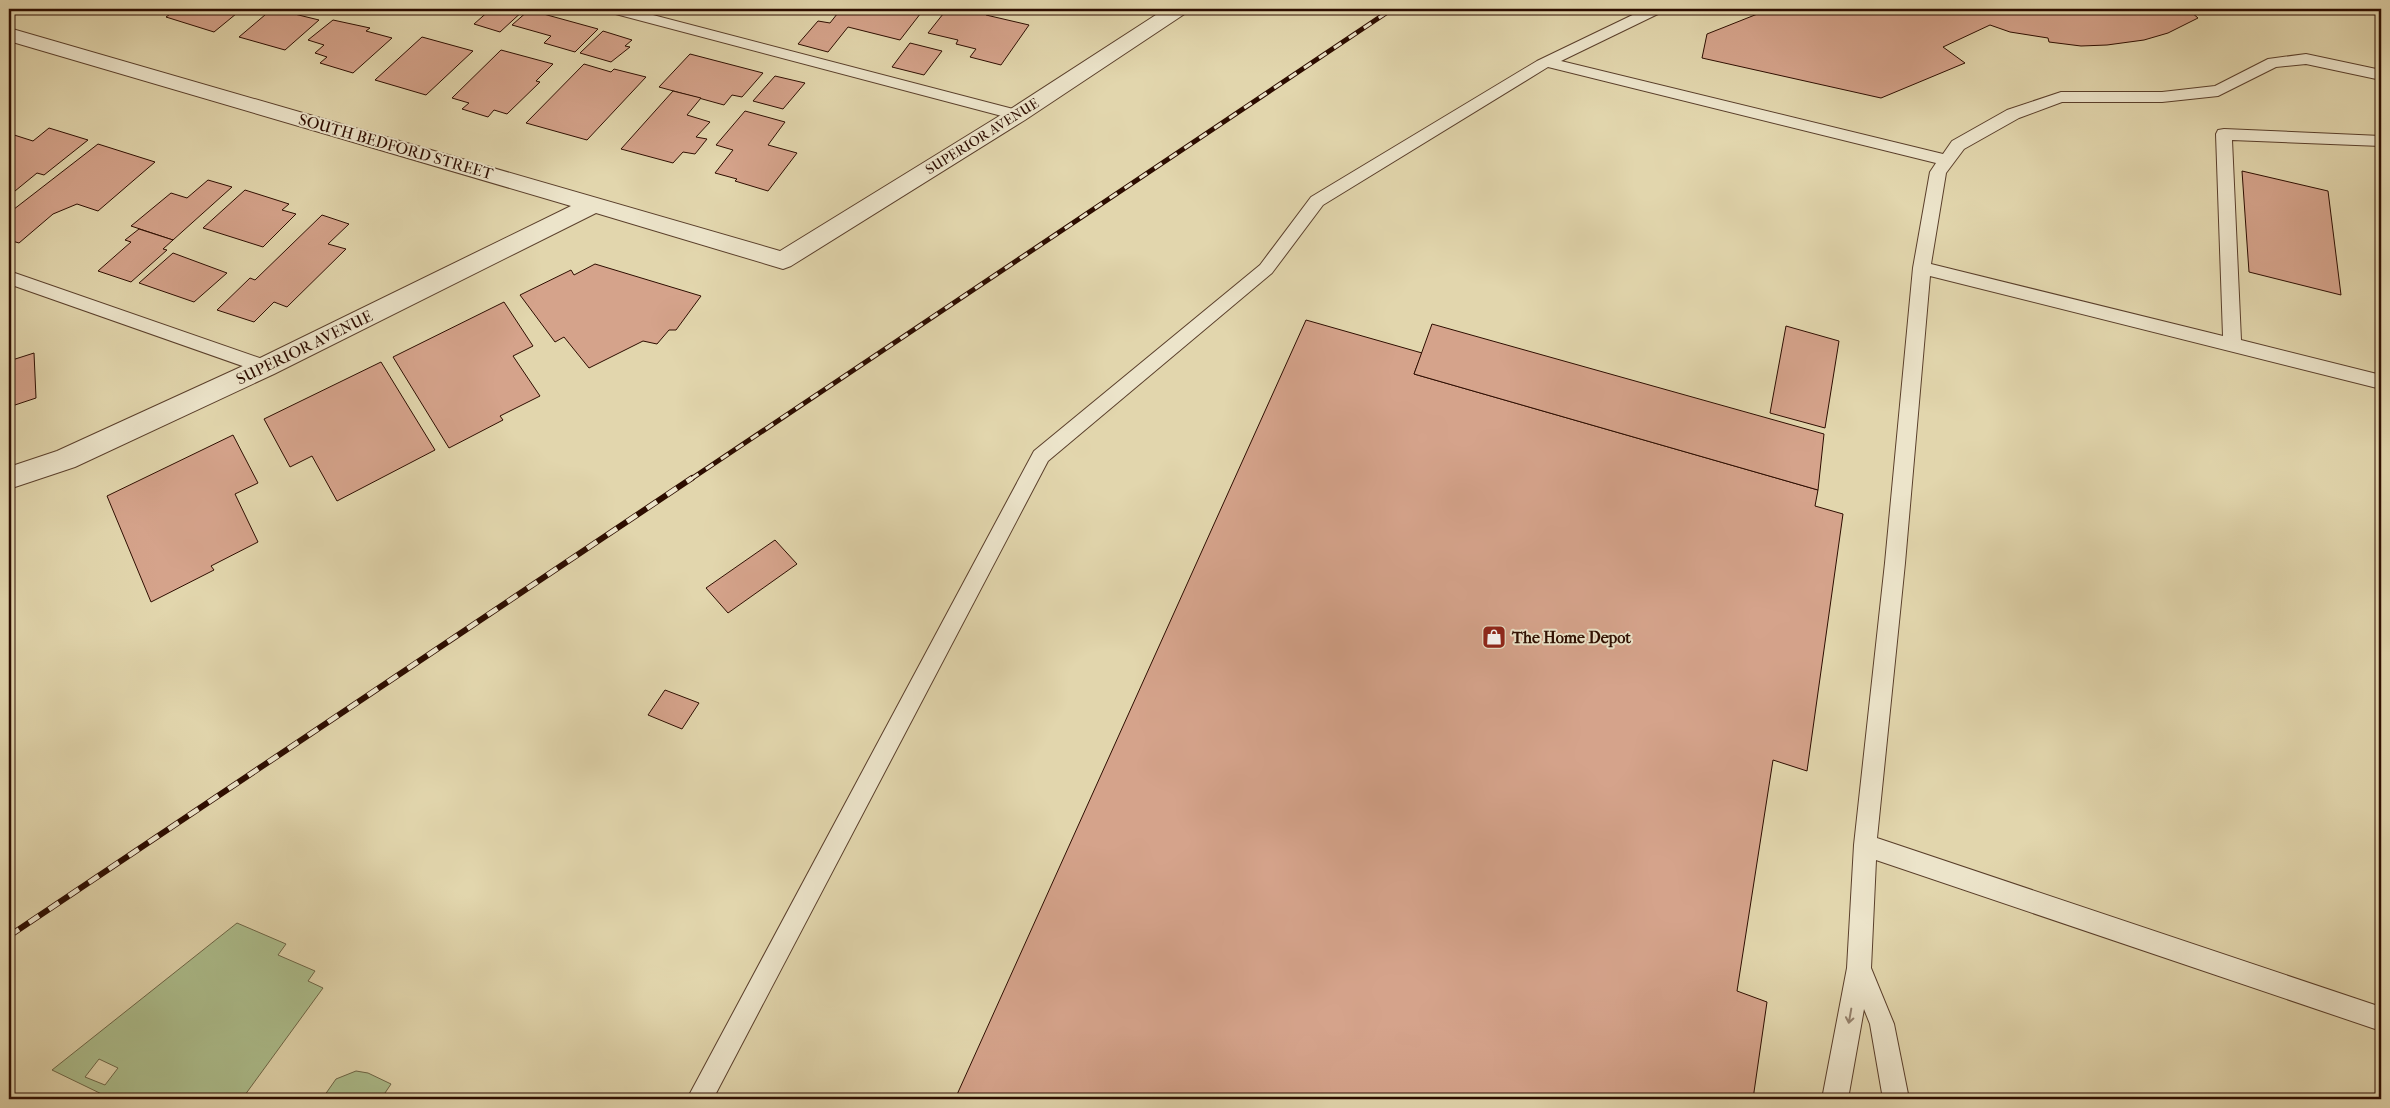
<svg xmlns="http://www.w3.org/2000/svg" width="2390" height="1108" viewBox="0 0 2390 1108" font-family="'IM FELL French Canon',serif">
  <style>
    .green { fill: #adbf8e; stroke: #6d6647; fill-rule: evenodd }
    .building { fill: #d5a38b; stroke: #2d0d00 }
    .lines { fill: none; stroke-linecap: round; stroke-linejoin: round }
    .lane-casing { stroke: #5a3f2b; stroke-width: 2 }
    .street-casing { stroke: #5a3f2b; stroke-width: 2 }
    .lane { fill: #ece4ca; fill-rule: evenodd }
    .street { fill: #ece4ca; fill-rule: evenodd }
    .rail-far1-casing { stroke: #2d0d00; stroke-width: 5 }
    .rail-casing { stroke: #2d0d00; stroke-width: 6 }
    .rail-far1 { stroke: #ece4ca; stroke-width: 3; stroke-dasharray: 9; stroke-linecap: butt }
    .rail { stroke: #ece4ca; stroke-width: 4.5; stroke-dasharray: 12; stroke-linecap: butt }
    .oneway { stroke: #96836f }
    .labels { text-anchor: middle; stroke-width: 4; stroke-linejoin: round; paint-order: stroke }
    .far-street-label { font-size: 14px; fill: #2d0d00; stroke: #ece4ca }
    .street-label { font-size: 16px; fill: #2d0d00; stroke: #ece4ca }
    .poi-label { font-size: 16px; font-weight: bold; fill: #2d0d00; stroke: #ece4ca; text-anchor: start }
  </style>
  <rect width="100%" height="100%" fill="#e2d6ad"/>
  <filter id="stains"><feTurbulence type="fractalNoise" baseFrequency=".004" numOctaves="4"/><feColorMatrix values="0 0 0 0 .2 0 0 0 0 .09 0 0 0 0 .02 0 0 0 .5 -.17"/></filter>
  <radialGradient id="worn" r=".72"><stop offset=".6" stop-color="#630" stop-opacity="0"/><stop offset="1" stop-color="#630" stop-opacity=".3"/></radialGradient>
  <!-- green -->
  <g class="green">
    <path d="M237,923L286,944L278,955L315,971L308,981L323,988L242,1099H112L52,1070ZM99,1059L118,1068L105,1085L85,1077Z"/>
    <path d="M356,1071L368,1073L391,1084L381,1099H322L336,1079Z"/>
  </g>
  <!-- building -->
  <g class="building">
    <path d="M177,9H242L214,32L166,17Z"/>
    <path d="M272,9H274L319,20L285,50L239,37Z"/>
    <path d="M491,9H525L500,32L474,24Z"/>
    <path d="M841,9H924L900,40L848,27L828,52L798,44L818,21L830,23Z"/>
    <path d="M947,9H990L986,15L1029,25L1001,65L970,57L976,49L956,44L958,40L928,33Z"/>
    <path d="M1770,9H2193L2190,11L2198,18L2168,33L2144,40L2107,45L2081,46L2049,42L2048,38L2010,32L1990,25L1943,47L1965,63L1881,98L1702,58L1707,34Z"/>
    <path d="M529,10L598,29L575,52L544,43L551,36L512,25Z"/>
    <path d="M333,20L370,28L366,31L392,38L353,73L320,63L327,57L315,53L324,45L308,40Z"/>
    <path d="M603,31L632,40L625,46L630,47L611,62L580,53Z"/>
    <path d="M422,37L473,51L426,95L375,80Z"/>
    <path d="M910,43L942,51L924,75L892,67Z"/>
    <path d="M501,50L553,64L536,81L540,82L507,114L494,110L488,117L462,109L469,103L452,98Z"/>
    <path d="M690,54L763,73L742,97L732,95L724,105L659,87Z"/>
    <path d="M584,64L611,72L614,69L646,77L587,140L526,123Z"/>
    <path d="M775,76L805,83L783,109L753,101Z"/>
    <path d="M673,91L701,98L687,115L710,122L696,137L707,139L695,154L683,152L673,163L621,149Z"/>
    <path d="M745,111L785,122L768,145L797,153L768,191L735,181L737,179L715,173L733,150L716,145Z"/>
    <path d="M49,128L88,140L44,175L37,173L15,191L9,189V136L11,134L33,141Z"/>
    <path d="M98,144L155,162L98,211L77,204L53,214L19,243L9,240V213Z"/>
    <path d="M2242,171L2328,191L2341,295L2249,272Z"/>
    <path d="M208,180L232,187L173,240L131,226L171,193L187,198Z"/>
    <path d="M245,190L289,204L282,210L296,214L263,247L203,228Z"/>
    <path d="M322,215L349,224L328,244L346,249L287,307L274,302L254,322L217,310L250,278L255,280Z"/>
    <path d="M139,229L173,240L163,249L167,250L131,282L98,271L131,242L125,240Z"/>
    <path d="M173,253L227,273L194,302L139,283Z"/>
    <path d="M595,264L701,296L676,330H669L657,344L643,341L589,368L564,337L555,342L520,295L571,270L574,275Z"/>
    <path d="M504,302L533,346L513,356L540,396L500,416L503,420L449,448L393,357Z"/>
    <path d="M1306,320L1422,353L1414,374L1818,490L1815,506L1843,514L1807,771L1773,760L1737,991L1767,1002L1753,1099H955Z"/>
    <path d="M1432,324L1824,434L1818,490L1414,374Z"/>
    <path d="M1786,326L1839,341L1825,428L1770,413Z"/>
    <path d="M34,353L36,398L9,407V361Z"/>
    <path d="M381,362L435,450L337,501L312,456L290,467L264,419Z"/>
    <path d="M233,435L258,483L235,494L258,542L211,566L214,570L151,602L107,496Z"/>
    <path d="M775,540L797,564L728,613L706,588Z"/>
    <path d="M665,690L699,703L682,729L648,715Z"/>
  </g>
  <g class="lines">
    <!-- lane casing -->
    <g class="lane-casing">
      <g id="lane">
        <path d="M606,9H630L1017,110L1023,111L1025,115L1023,119L1017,120L608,12Z"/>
        <path d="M1645,9H1664L1662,12L1561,61L1943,154L1952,141L2007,110L2061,92H2162L2215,86L2268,59L2306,54L2381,70V80L2306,64L2276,67L2218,96L2162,102H2062L2019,118L1964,149L1946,173L1931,264L2223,336L2216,134L2218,130L2224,129L2381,136V146L2232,140L2241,340L2381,375V389L1930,276L1905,563L1877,838L2381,1007V1031L1876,860L1871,968L1894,1024L1909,1099H1883L1870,1024L1864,1009L1848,1099H1822L1847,968L1854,845L1885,563L1913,268L1930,172L1936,163L1548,67L1323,205L1272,273L1048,461L713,1099H687L1034,451L1260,265L1311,197L1537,61Z"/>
        <path d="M9,271L271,362L274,367L271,372L265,374L9,284Z"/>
      </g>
    </g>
    <!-- street casing -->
    <g class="street-casing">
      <path id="street" d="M1165,9H1189L1186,13L1025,120L791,266L783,269L596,213L274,374L75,467L9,489V467L57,451L256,360L571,206L9,41V28L780,251L1009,110Z"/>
    </g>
    <!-- lane -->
    <use href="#lane" class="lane"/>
    <!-- street -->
    <use href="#street" class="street"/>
    <!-- rail-far1 casing -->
    <g class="rail-far1-casing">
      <path id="rail-far1" d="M691,479L1392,9"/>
    </g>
    <!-- rail casing -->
    <g class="rail-casing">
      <path id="rail" d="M9,936L692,478"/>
    </g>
    <!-- rail-far1 -->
    <use href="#rail-far1" class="rail-far1"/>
    <!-- rail -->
    <use href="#rail" class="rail"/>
  </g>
  <!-- one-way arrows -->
  <defs><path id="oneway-shaft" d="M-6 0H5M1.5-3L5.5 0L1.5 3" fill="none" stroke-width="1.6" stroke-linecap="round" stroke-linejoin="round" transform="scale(1.25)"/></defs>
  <use class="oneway" href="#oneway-shaft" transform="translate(1850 1016) rotate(100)"/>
  <!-- icons -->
  <defs>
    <g id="shop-square" transform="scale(1.25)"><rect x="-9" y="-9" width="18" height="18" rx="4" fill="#8f2418" stroke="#ece4ca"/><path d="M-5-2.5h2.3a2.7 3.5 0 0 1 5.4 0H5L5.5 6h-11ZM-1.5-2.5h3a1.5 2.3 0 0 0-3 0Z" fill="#fff"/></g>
  </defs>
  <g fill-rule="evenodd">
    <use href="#shop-square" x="1494" y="637"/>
  </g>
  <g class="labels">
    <!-- far-street labels -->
    <g class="far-street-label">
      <text transform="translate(982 136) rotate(-32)" y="5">SUPERIOR AVENUE</text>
    </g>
    <!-- street labels -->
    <g class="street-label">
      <text transform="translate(396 146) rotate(16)" y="6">SOUTH BEDFORD STREET</text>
      <text transform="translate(304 347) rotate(-26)" y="6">SUPERIOR AVENUE</text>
    </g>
    <!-- poi labels -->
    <g class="poi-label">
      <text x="1512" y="643">The Home Depot</text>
    </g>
  </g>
  <!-- margin -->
  <rect width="2390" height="1108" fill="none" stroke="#e2d6ad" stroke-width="30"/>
  <rect x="10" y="10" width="2370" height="1088" fill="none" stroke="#2d0d00" stroke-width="2.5"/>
  <rect x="15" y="15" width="2360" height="1078" fill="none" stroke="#2d0d00"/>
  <rect width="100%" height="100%" filter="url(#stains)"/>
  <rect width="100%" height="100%" fill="url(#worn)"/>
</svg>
